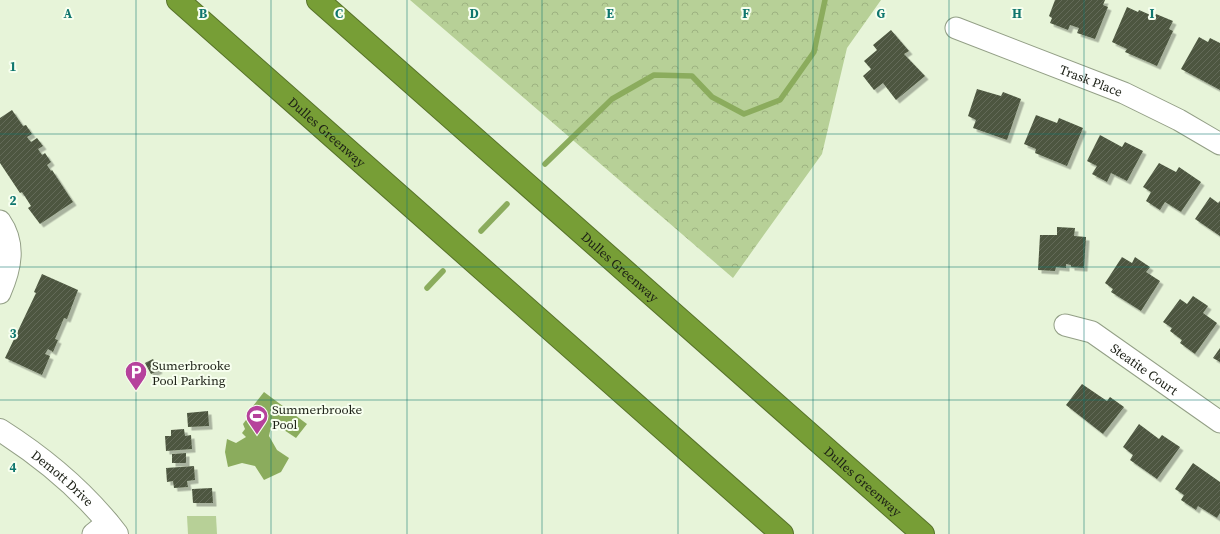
<svg xmlns="http://www.w3.org/2000/svg" width="1220" height="534" viewBox="0 0 1220 534" font-family="'Source Serif 4',serif">
  <style>
    .forest { fill: url(#forest-crowns) }
    .park { fill: #b7d097 }
    .water { fill: #8bac5d }
    .lines { fill: none; stroke-linecap: round; stroke-linejoin: round }
    .stream { stroke: #8bac5d; stroke-width: 5.5 }
    .building { fill: url(#building-hatch); filter: url(#shadow) }
    .minor-casing { stroke: #939f86; stroke-width: 23 }
    .tertiary-casing { stroke: #939f86; stroke-width: 24 }
    .motorway-casing { stroke: #57722a; stroke-width: 24 }
    .minor { stroke: #fff; stroke-width: 21 }
    .tertiary { stroke: #fff; stroke-width: 22 }
    .motorway { stroke: #779e36; stroke-width: 22 }
    .grid { fill: none; stroke: #0f766e; stroke-width: 1; stroke-opacity: 0.55 }
    .labels { text-anchor: middle; stroke-width: 4; stroke-linejoin: round; paint-order: stroke }
    .street-label { font-size: 13px; fill: #1b1f15; stroke: #f7ffef }
    .poi-label { font-size: 13px; fill: #1b1f15; stroke: #f7ffef; text-anchor: start }
    .grid-label { font-size: 13px; text-anchor: middle; font-weight: bold; fill: #0f766e; stroke: #f7ffef; stroke-width: 4; stroke-linejoin: round; paint-order: stroke }
  </style>
  <defs>
    <pattern id="forest-crowns" width="20" height="18" patternUnits="userSpaceOnUse"><rect width="20" height="18" fill="#b7d097"/><path d="M2 6a3 3 0 1 1 6 0M12 15a3 3 0 1 1 6 0" fill="none" stroke="#9db281"/></pattern>
    <pattern id="building-hatch" width="6" height="6" patternUnits="userSpaceOnUse"><rect width="6" height="6" fill="#4d5740"/><path d="M-1 1l2-2M0 6l6-6M5 7l2-2" fill="none" stroke="#636b58"/></pattern>
    <filter id="shadow"><feDropShadow dx="3.5" dy="3.5" stdDeviation="0" flood-color="#0004"/></filter>
  </defs>
  <rect width="100%" height="100%" fill="#e7f4d9"/>
  <!-- forest -->
  <path class="forest" d="M410,0H881L847,48L822,154L733,278Z"/>
  <!-- park -->
  <path class="park" d="M187,516H216L217,534H188Z"/>
  <!-- water -->
  <path class="water" d="M264,392L307,424L296,438L272,422L269,436L277,450L289,458L281,472L264,480L255,466L242,463L228,467L225,452L227,439L236,443L246,437L242,433L245,429L243,424L246,420H251L255,416L259,420L265,415L253,406Z"/>
  <g class="lines">
    <!-- stream -->
    <g class="stream">
      <path d="M545,164L612,99L654,75L692,76L712,97L744,114L780,100L814,52L825,0"/>
      <path d="M481,231L507,204"/>
      <path d="M427,288L443,271"/>
    </g>
  </g>
  <!-- building -->
  <g class="building">
    <path d="M1055,0H1105L1103,5L1108,7L1095,39L1077,33L1079,28L1070,25L1068,30L1050,23L1052,18L1049,16Z"/>
    <path d="M1127,7L1138,12L1139,10L1155,17L1156,14L1173,21L1169,29L1173,31L1157,66L1125,52L1127,49L1112,42Z"/>
    <path d="M891,30L909,51L904,54L925,76L896,100L883,83L874,90L863,76L871,69L864,61L877,50L873,45Z"/>
    <path d="M1199,37L1208,42L1210,38L1220,43V90L1181,69Z"/>
    <path d="M977,89L1001,96L1003,92L1021,99L1007,140L973,128L976,120L968,116Z"/>
    <path d="M12,110L23,126L26,125L32,134L27,137L31,142L37,138L43,146L38,149L42,155L45,153L51,162L47,165L51,171L52,170L73,202L40,224L28,208L31,206L22,192L20,193L0,163V118Z"/>
    <path d="M1036,115L1057,123L1059,118L1083,128L1067,166L1035,153L1036,149L1024,144Z"/>
    <path d="M1100,135L1122,147L1125,142L1143,151L1127,181L1111,173L1107,182L1092,174L1097,166L1087,161Z"/>
    <path d="M1159,163L1176,172L1179,167L1201,182L1181,212L1165,202L1160,210L1146,201L1151,192L1143,187Z"/>
    <path d="M1210,197L1218,203L1220,201V236L1195,219Z"/>
    <path d="M1057,227L1075,228L1074,236L1086,237L1084,268L1071,267V265L1066,264V268L1056,267L1055,271L1038,270L1040,235H1057Z"/>
    <path d="M1122,257L1132,263L1135,257L1150,267L1146,272L1160,281L1141,311L1111,292L1113,289L1105,283Z"/>
    <path d="M42,274L78,290L67,319L64,318L55,339L58,340L53,352L48,349L45,354L50,356L42,375L5,358L36,293L34,292Z"/>
    <path d="M1193,296L1208,306L1203,313L1217,323L1195,354L1180,343L1182,340L1170,331L1172,328L1163,322L1180,299L1187,304Z"/>
    <path d="M1220,348V362L1213,358Z"/>
    <path d="M153,359L159,370L151,374L145,363Z"/>
    <path d="M1082,384L1107,401L1110,397L1124,407L1103,434L1066,405Z"/>
    <path d="M208,411L209,426L188,427L187,413Z"/>
    <path d="M1139,424L1159,439L1162,435L1180,447L1157,479L1130,460L1133,455L1123,447Z"/>
    <path d="M184,429L185,436L191,435L192,449L166,451L165,436H171V430Z"/>
    <path d="M186,453V463H172V454Z"/>
    <path d="M1193,463L1220,482V513L1217,518L1198,506L1196,510L1181,500L1184,495L1175,489Z"/>
    <path d="M194,466L195,480L187,481L188,487L174,488L173,481L167,482L166,468Z"/>
    <path d="M212,488L213,503H193L192,489Z"/>
  </g>
  <g class="lines">
    <!-- minor casing -->
    <g class="minor-casing">
      <g id="minor">
        <path id="s1" d="M956,28L1124,93L1179,120L1220,144"/>
        <path d="M0,221C16,244 11,268 0,293"/>
        <path id="s2" d="M1065,325L1092,332L1220,422"/>
        <path d="M93,534L108,522"/>
      </g>
    </g>
    <!-- tertiary casing -->
    <g class="tertiary-casing">
      <g id="tertiary">
        <path id="s3" d="M0,430C44,458 85,492 117,534"/>
      </g>
    </g>
    <!-- motorway casing -->
    <g class="motorway-casing">
      <g id="motorway">
        <path id="s4" d="M178,0L782,534"/>
        <path id="s5" d="M318,0L923,534"/>
      </g>
    </g>
    <!-- minor -->
    <use href="#minor" class="minor"/>
    <!-- tertiary -->
    <use href="#tertiary" class="tertiary"/>
    <!-- motorway -->
    <use href="#motorway" class="motorway"/>
  </g>
  <!-- grid -->
  <path class="grid" d="M136,0V534M271,0V534M407,0V534M542,0V534M678,0V534M813,0V534M949,0V534M1084,0V534M0,134H1220M0,267H1220M0,400H1220"/>
  <!-- icons -->
  <defs>
    <g id="parking-pin" transform="scale(1.15)"><path d="M0 17L-7.5 6A9.5 9.5 0 1 1 7.5 6Z" fill="#b6429c" stroke="#f7ffef"/><path d="M-3.5-5.5H1a3.5 3.5 0 0 1 0 7H-1V5.5H-3.5ZM-1-3.4V-.6H.8a1.4 1.4 0 0 0 0-2.8Z" fill="#fff"/></g>
    <g id="stadium-pin" transform="scale(1.15)"><path d="M0 17L-7.5 6A9.5 9.5 0 1 1 7.5 6Z" fill="#b6429c" stroke="#f7ffef"/><path d="M0-5a6.5 5 0 1 0 0 10a6.5 5 0 1 0 0-10ZM-3.5-1.8h7v3.6h-7Z" fill="#fff"/></g>
  </defs>
  <g fill-rule="evenodd">
    <use href="#parking-pin" x="136" y="372"/>
    <use href="#stadium-pin" x="257" y="416"/>
  </g>
  <g class="labels">
    <!-- street labels -->
    <g class="street-label">
      <text dy="5" stroke="none"><textPath href="#s1" startOffset="145">Trask Place</textPath></text>
      <text dy="5" stroke="none"><textPath href="#s4" startOffset="199">Dulles Greenway</textPath></text>
      <text dy="5" stroke="none"><textPath href="#s5" startOffset="403">Dulles Greenway</textPath></text>
      <text dy="5" stroke="none"><textPath href="#s2" startOffset="92">Steatite Court</textPath></text>
      <text dy="5" stroke="none"><textPath href="#s3" startOffset="79">Demott Drive</textPath></text>
      <text dy="5" stroke="none"><textPath href="#s5" startOffset="727">Dulles Greenway</textPath></text>
    </g>
    <!-- poi labels -->
    <g class="poi-label">
      <text x="152" y="370">Sumerbrooke<tspan x="152" dy="15">Pool Parking</tspan></text>
      <text x="272" y="414">Summerbrooke<tspan x="272" dy="15">Pool</tspan></text>
    </g>
  </g>
  <g class="grid-label">
    <text x="68" y="18">A</text>
    <text x="203" y="18">B</text>
    <text x="339" y="18">C</text>
    <text x="474" y="18">D</text>
    <text x="610" y="18">E</text>
    <text x="746" y="18">F</text>
    <text x="881" y="18">G</text>
    <text x="1017" y="18">H</text>
    <text x="1152" y="18">I</text>
    <text x="13" y="71">1</text>
    <text x="13" y="205">2</text>
    <text x="13" y="338">3</text>
    <text x="13" y="472">4</text>
  </g>
</svg>
